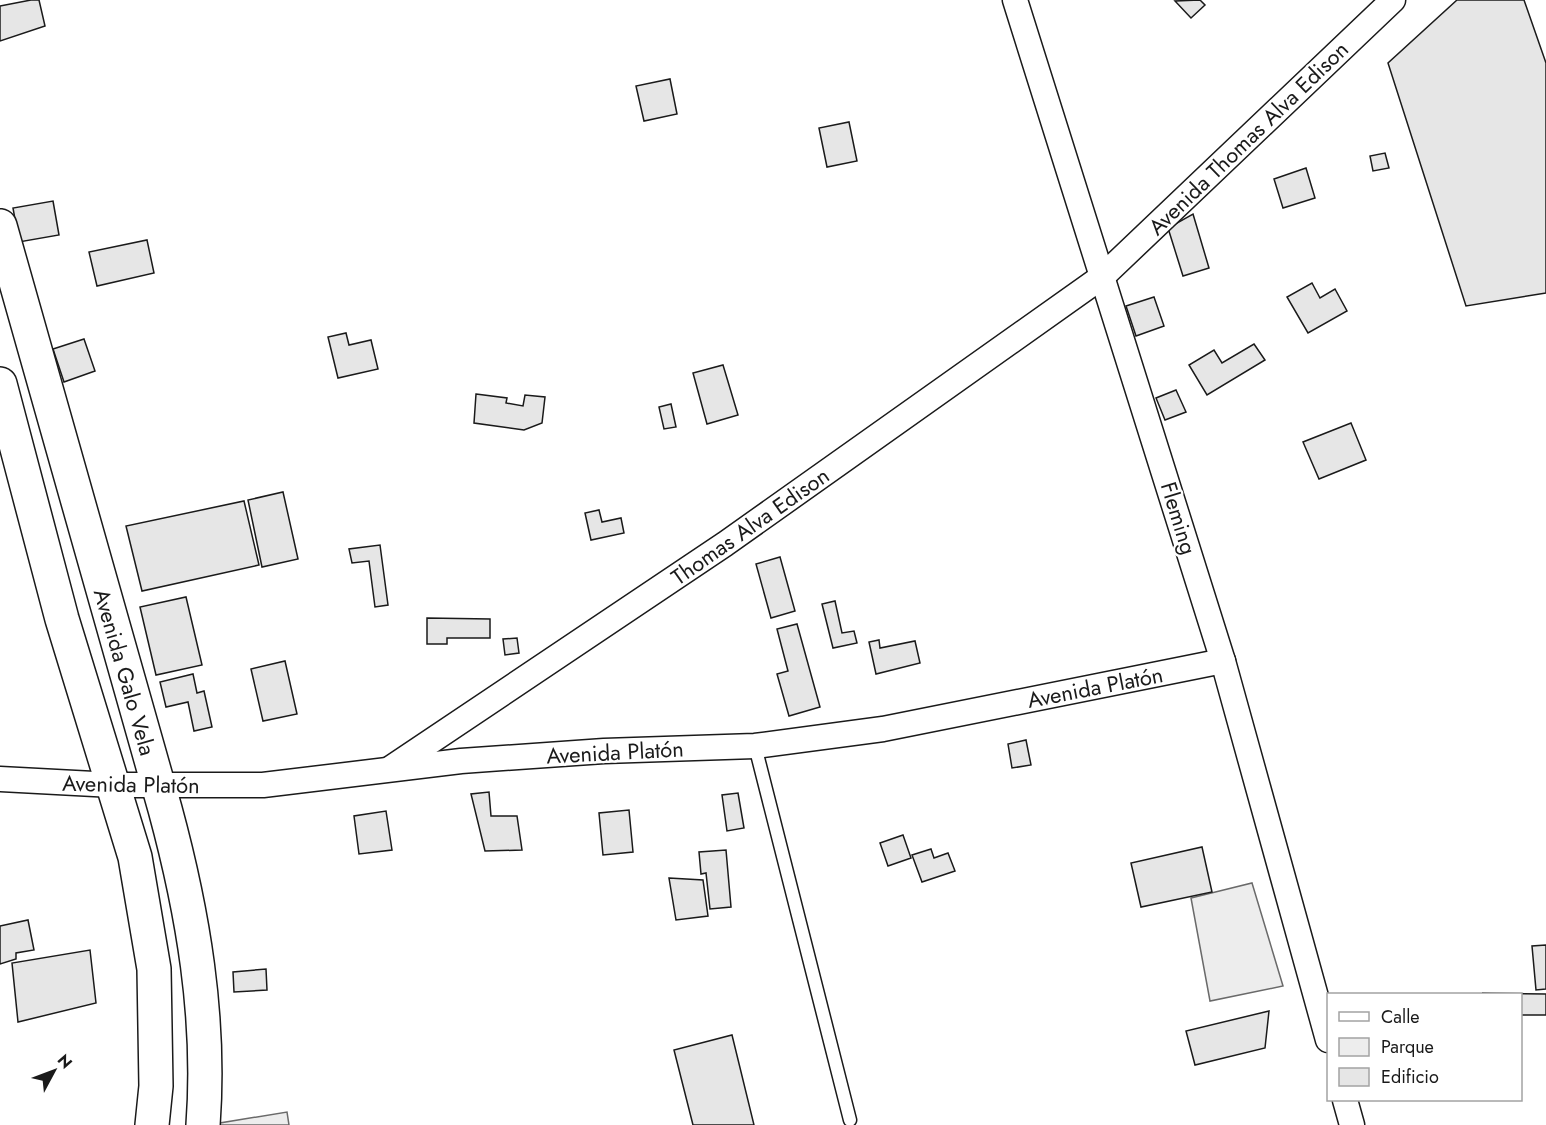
<svg xmlns="http://www.w3.org/2000/svg" width="1546" height="1125" viewBox="0 0 1546 1125" font-family="Jost,sans-serif">
  <style>
    .green { fill: #ededed; stroke: #6a6a6a; stroke-width: 1.5 }
    .building { fill: #e6e6e6; stroke: #1a1a1a; stroke-width: 1.5 }
    .lines { fill: none; stroke-linecap: round; stroke-linejoin: round }
    .service-casing { stroke: #1a1a1a; stroke-width: 15 }
    .minor-casing { stroke: #1a1a1a; stroke-width: 27 }
    .secondary-casing { stroke: #1a1a1a; stroke-width: 36 }
    .service { stroke: #fff; stroke-width: 12 }
    .minor { stroke: #fff; stroke-width: 24 }
    .secondary { stroke: #fff; stroke-width: 33 }
    .labels { text-anchor: middle; stroke-width: 4.5; stroke-linejoin: round; paint-order: stroke }
    .street-label { font-size: 22px; fill: #1a1a1a; stroke: #fff }
  </style>
  <rect width="100%" height="100%" fill="#fff"/>
  <!-- green -->
  <g class="green">
    <path d="M1252,883L1283,986L1210,1001L1191,898Z"/>
    <path d="M287,1112L289,1125H214V1124Z"/>
  </g>
  <!-- building -->
  <g class="building">
    <path d="M31,0H39L45,26L0,41V6Z"/>
    <path d="M1200,0L1205,5L1191,18L1175,1Z"/>
    <path d="M1457,0H1524L1546,63V293L1466,306L1388,63Z"/>
    <path d="M670,79L677,114L644,121L636,86Z"/>
    <path d="M849,122L857,161L827,167L819,128Z"/>
    <path d="M1385,153L1389,168L1373,171L1370,156Z"/>
    <path d="M1306,168L1315,198L1283,208L1274,179Z"/>
    <path d="M53,201L59,235L19,242L13,208Z"/>
    <path d="M1193,214L1209,268L1183,276L1168,228Z"/>
    <path d="M147,240L154,273L97,286L89,252Z"/>
    <path d="M1312,283L1320,298L1335,289L1347,311L1308,333L1287,297Z"/>
    <path d="M1154,297L1164,326L1136,336L1126,306Z"/>
    <path d="M346,333L349,345L371,340L378,369L338,378L328,337Z"/>
    <path d="M84,339L95,371L64,382L53,349Z"/>
    <path d="M1254,344L1265,360L1207,395L1189,365L1214,350L1222,363Z"/>
    <path d="M723,365L738,415L707,424L693,373Z"/>
    <path d="M1176,390L1186,412L1165,420L1156,398Z"/>
    <path d="M476,394L507,398L506,403L523,406L525,395L545,397L542,423L524,430L474,423Z"/>
    <path d="M671,404L676,427L664,429L659,407Z"/>
    <path d="M1351,423L1366,460L1319,479L1303,442Z"/>
    <path d="M283,492L298,559L262,567L248,500Z"/>
    <path d="M244,501L259,565L142,591L126,526Z"/>
    <path d="M599,510L602,522L621,518L624,533L591,540L585,513Z"/>
    <path d="M380,545L388,605L375,607L369,561L352,563L349,549Z"/>
    <path d="M780,557L795,611L771,618L756,564Z"/>
    <path d="M186,597L202,665L156,675L140,607Z"/>
    <path d="M835,601L842,633L854,631L857,643L833,648L822,604Z"/>
    <path d="M427,618L490,619V638H447V644H427Z"/>
    <path d="M797,624L820,707L789,716L777,674L788,671L777,629Z"/>
    <path d="M517,638L519,653L505,655L503,639Z"/>
    <path d="M879,640L880,648L915,641L920,663L876,674L869,642Z"/>
    <path d="M285,661L297,714L263,721L251,669Z"/>
    <path d="M193,674L197,693L204,691L212,727L194,731L188,702L166,707L160,682Z"/>
    <path d="M1026,740L1031,765L1012,768L1008,744Z"/>
    <path d="M489,792L491,816H517L522,850L485,851L471,794Z"/>
    <path d="M738,793L744,828L727,831L722,795Z"/>
    <path d="M629,810L633,852L603,855L599,813Z"/>
    <path d="M386,811L392,850L359,854L354,816Z"/>
    <path d="M903,835L911,858L888,866L880,843Z"/>
    <path d="M1202,847L1212,892L1141,907L1131,863Z"/>
    <path d="M931,849L934,858L948,853L955,871L922,882L912,855Z"/>
    <path d="M726,850L731,907L710,909L706,873L701,874L699,852Z"/>
    <path d="M669,878L703,880L708,916L676,920Z"/>
    <path d="M28,920L34,950L16,953V959L0,964V926Z"/>
    <path d="M1546,945V989L1536,990L1532,946Z"/>
    <path d="M90,950L96,1003L18,1022L12,963Z"/>
    <path d="M266,969L267,990L234,992L233,972Z"/>
    <path d="M1482,993L1546,994V1015H1520V994Z"/>
    <path d="M1269,1011L1265,1048L1195,1065L1186,1031Z"/>
    <path d="M732,1035L754,1125H693L674,1050Z"/>
  </g>
  <g class="lines">
    <!-- service casing -->
    <g class="service-casing">
      <path id="service" d="M755,746L850,1120"/>
    </g>
    <!-- minor casing -->
    <g class="minor-casing">
      <g id="minor">
        <path d="M1015,0L1223,661L1328,1040"/>
        <path d="M391,768L725,544L1103,276L1393,0"/>
        <path d="M0,779L113,785H263L461,761L604,751L755,746L883,729L1223,661"/>
        <path d="M1345,1100L1352,1125"/>
      </g>
    </g>
    <!-- secondary casing -->
    <g class="secondary-casing">
      <g id="secondary">
        <path d="M0,226L165,809C193,912 211,1018 203,1125"/>
        <path d="M0,384L62,619L135,857L154,969L156,1086L152,1125"/>
      </g>
    </g>
    <!-- service -->
    <use href="#service" class="service"/>
    <!-- minor -->
    <use href="#minor" class="minor"/>
    <!-- secondary -->
    <use href="#secondary" class="secondary"/>
  </g>
  <g class="labels">
    <!-- street labels -->
    <g class="street-label">
      <text transform="translate(1248 138) rotate(-44)" y="8">Avenida Thomas Alva Edison</text>
      <text transform="translate(1179 518) rotate(73)" y="8">Fleming</text>
      <text transform="translate(750 526) rotate(-35)" y="8">Thomas Alva Edison</text>
      <text transform="translate(125 672) rotate(74)" y="8">Avenida Galo Vela</text>
      <text transform="translate(1095 687) rotate(-11)" y="8">Avenida Platón</text>
      <text transform="translate(615 752) rotate(-3)" y="8">Avenida Platón</text>
      <text transform="translate(131 784) rotate(1)" y="8">Avenida Platón</text>
    </g>
  </g>
  <!-- legend -->
  <rect x="1327" y="993" width="195" height="108" fill="#ffffff" stroke="#a3a3a3" stroke-width="1.5"/>
  <rect x="1339" y="1012" width="30" height="9" fill="#ffffff" stroke="#a3a3a3" stroke-width="1.5"/>
  <text x="1381" y="1023" font-size="18" fill="#1a1a1a">Calle</text>
  <rect x="1339" y="1038" width="30" height="18" fill="#ededed" stroke="#a3a3a3" stroke-width="1.5"/>
  <text x="1381" y="1053" font-size="18" fill="#1a1a1a">Parque</text>
  <rect x="1339" y="1068" width="30" height="18" fill="#e6e6e6" stroke="#a3a3a3" stroke-width="1.5"/>
  <text x="1381" y="1083" font-size="18" fill="#1a1a1a">Edificio</text>
  <!-- north arrow -->
  <g transform="translate(54 1071) rotate(49)" stroke="#ffffff" stroke-width="4.5" paint-order="stroke">
  <path d="M0-4.5L10 22L0 15L-10 22Z" fill="#1a1a1a"/>
  <text y="-9" font-size="16" font-weight="bold" text-anchor="middle" fill="#1a1a1a">N</text>
  </g>
</svg>
